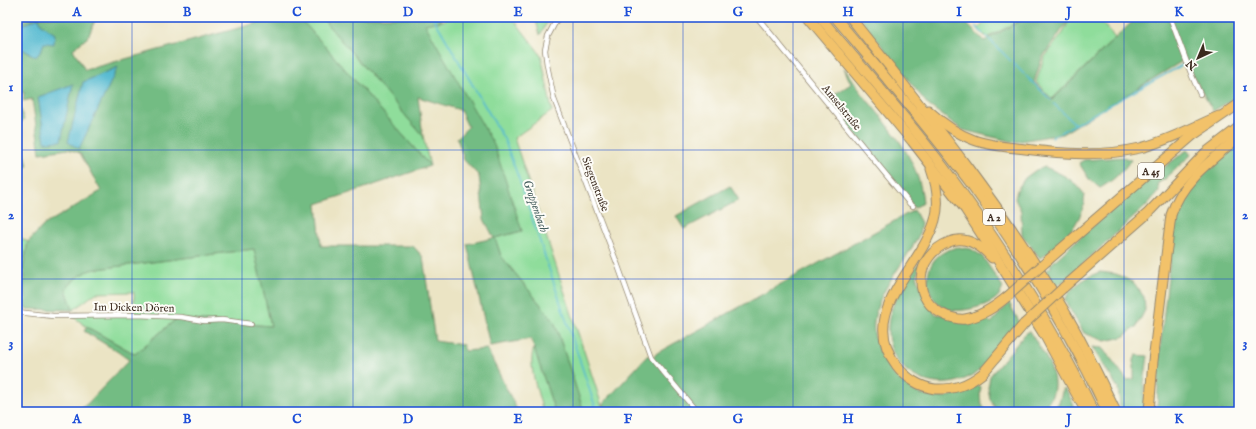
<svg xmlns="http://www.w3.org/2000/svg" width="1256" height="429" viewBox="0 0 1256 429" font-family="'IM FELL English',serif">
  <style>
    .green { fill: #8fdd9b; stroke: #65845c }
    .forest { fill: #73bc83; stroke: #577350 }
    .water { fill: #52b9d0; stroke: #467277 }
    .lines { fill: none; stroke-linecap: round; stroke-linejoin: round }
    .stream { stroke: #52b9d0; stroke-width: 1.5 }
    .minor-casing { stroke: #938771; stroke-width: 6 }
    .motorway-casing { stroke: #938771; stroke-width: 11 }
    .minor { stroke: #fff; stroke-width: 4.5 }
    .motorway { stroke: #f2c26a; stroke-width: 9 }
    .motorway-bridge-casing { stroke: #938771; stroke-width: 11; stroke-linecap: butt }
    .motorway-bridge { stroke: #f2c26a; stroke-width: 9 }
    .grid { fill: none; stroke: #1d4ed8; stroke-width: 1; stroke-opacity: 0.55 }
    .labels { text-anchor: middle; stroke-width: 4; stroke-linejoin: round; paint-order: stroke }
    .shield { fill: #fdfcf7; stroke: #75695f; stroke-width: 1 }
    .shield-label { font-size: 10px; font-weight: bold; fill: #3b2a1e }
    .street-label { font-size: 11px; fill: #3b2a1e; stroke: #fdfcf7 }
    .water-label { font-size: 12px; font-style: italic; fill: #435c5c; stroke: #fdfcf7 }
    .neatline { fill: none; stroke: #1d4ed8; stroke-width: 1.5 }
    .grid-label { font-size: 13px; text-anchor: middle; font-weight: bold; fill: #1d4ed8 }
  </style>
  <rect width="100%" height="100%" fill="#fdfcf7"/>
  <filter id="ink" filterUnits="userSpaceOnUse"><feTurbulence type="fractalNoise" baseFrequency=".025" numOctaves="2"/><feDisplacementMap in="SourceGraphic" scale="8" xChannelSelector="R" yChannelSelector="G"/><feConvolveMatrix kernelMatrix="1 2 1 2 8 2 1 2 1" color-interpolation-filters="sRGB"/></filter>
  <filter id="wash" filterUnits="userSpaceOnUse"><feTurbulence type="fractalNoise" baseFrequency=".012" numOctaves="4" result="noise"/><feDisplacementMap in="SourceGraphic" scale="16" xChannelSelector="R" yChannelSelector="G"/><feGaussianBlur stdDeviation="0.9" result="paint"/><feColorMatrix in="noise" values="0 0 0 0 0 0 0 0 0 0 0 0 0 0 0 0 0 1.4 0 .05"/><feComposite in="paint" operator="in"/></filter>
  <g filter="url(#wash)">
    <rect width="100%" height="100%" fill="#ebe4c4"/>
    <!-- green -->
    <g class="green">
      <path d="M299,17H321L423,136L430,166Z"/>
      <path d="M449,17H512L541,55L552,111L514,138L604,412H584L554,321L501,256L495,238L522,231L424,24L443,21Z"/>
      <path d="M535,17H550L540,35Z"/>
      <path d="M990,17H1026L987,38L978,29Z"/>
      <path d="M1071,17H1097L1115,38L1052,99L1036,82L1044,58L1063,33Z"/>
      <path d="M17,233L20,237L28,242L23,269L17,273Z"/>
      <path d="M254,249L271,326L176,319L135,354L87,327L75,318V313H134V292L96,293L73,310L66,289L76,278L90,270Z"/>
      <path d="M534,348L555,412H543C539,395 527,365 534,348Z"/>
    </g>
    <!-- forest -->
    <g class="forest">
      <path d="M33,17H99L96,18L88,37L73,49L85,70L279,17H299L430,166L317,204L321,246H413L423,257L435,341L463,345L465,351L487,349L518,412H77L88,403L129,360L118,352L84,331L87,327L135,354L176,319L271,326L254,249L90,270L76,278L66,289L73,310L25,309L23,269L28,242L44,225L101,191L80,153L68,149L40,153L32,99L23,101L24,92L17,94V46L36,57C45,46 45,31 39,18L17,27V23Z"/>
      <path d="M321,17H440L442,21L425,24L494,145L522,231L495,238L501,256L554,321L584,412H555L531,339L490,346L467,244L494,238L484,219L479,176L464,160L457,138L468,127L460,110L418,97L423,136Z"/>
      <path d="M859,17H960L984,41L1027,17H1071L1042,58L1034,82L1052,100L1137,17H1239V96L1213,111L1184,60L1062,134L1014,142L963,130L928,105Z"/>
      <path d="M844,68C852,77 857,87 864,96C890,128 920,160 923,203L914,208L827,99L851,84Z"/>
      <path d="M21,109L24,120L18,125L28,166L17,170V111Z"/>
      <path d="M1239,144V412H1157L1159,358L1174,223C1178,211 1183,199 1190,189C1202,173 1224,157 1239,144Z"/>
      <path d="M1187,150L1191,155L1165,179L1158,183L1159,191L1146,206L1064,281L1056,286L1046,271L1052,266L1050,265L1087,231L1146,181Z"/>
      <path d="M1123,157L1131,160C1123,171 1113,181 1100,188L1089,179L1079,163L1084,160Z"/>
      <path d="M1045,167C1064,175 1073,179 1085,195C1084,200 1084,206 1082,211C1075,229 1058,249 1040,258L1022,235L1021,211L1015,199L1017,190L1025,178L1036,170Z"/>
      <path d="M730,186L739,200L684,229L676,216Z"/>
      <path d="M914,210L921,223L919,235C905,263 878,290 874,321C870,352 901,394 932,397C948,399 965,392 978,385L981,387C979,397 980,404 987,412H604L603,404L648,355L652,359L657,353Z"/>
      <path d="M958,247L971,249L982,256L1003,287C1000,297 994,301 984,305C973,309 956,313 945,308C925,298 922,271 938,256C944,251 951,249 958,247Z"/>
      <path d="M919,263L917,279L935,314L982,318L987,319L991,323L1009,303L1020,323C1014,329 1007,336 1001,343C992,352 985,368 973,375C931,399 880,368 889,319C893,298 907,280 919,263Z"/>
      <path d="M1100,272L1116,274L1134,283L1144,297L1145,310L1137,326L1123,337L1105,341L1084,333L1065,301C1068,288 1088,276 1100,272Z"/>
      <path d="M1029,331C1042,351 1065,379 1048,403C1046,406 1044,410 1040,412H999L995,408L990,399L988,388L990,376L1026,333Z"/>
      <path d="M1092,347L1102,348L1112,360L1127,380L1134,379V360L1136,355L1148,356L1144,384V412H1123L1120,406L1118,388Z"/>
      <path d="M1063,389H1066L1077,412H1052L1059,402Z"/>
    </g>
    <!-- water -->
    <g class="water">
      <path d="M39,18L42,25L55,34L54,44L44,43L41,51L36,57L17,46V27Z"/>
      <path d="M118,67L79,149L68,142L83,82Z"/>
      <path d="M73,84L61,141L45,142L38,97Z"/>
    </g>
    <g class="lines">
      <!-- stream -->
      <g class="stream">
        <path d="M433,17L504,139L519,179L597,412"/>
        <path d="M967,17L970,20"/>
        <path d="M976,26L983,34"/>
        <path d="M986,36L1011,61"/>
        <path d="M1014,64L1024,74"/>
        <path d="M1026,76L1051,100"/>
        <path d="M1054,104L1075,124"/>
        <path d="M1052,137L1184,64"/>
      </g>
    </g>
  </g>
  <g filter="url(#ink)">
    <g class="lines">
      <!-- minor casing -->
      <g class="minor-casing">
        <g id="minor">
          <path d="M558,17L548,36L545,50L547,65L554,99L617,263L651,357L697,412"/>
          <path d="M757,17L910,204L913,206"/>
          <path d="M1170,17L1192,76L1200,94"/>
          <path d="M17,312L53,316L138,315L181,317L204,321L222,320L251,324"/>
        </g>
      </g>
      <!-- motorway casing -->
      <g class="motorway-casing">
        <g id="motorway">
          <path d="M808,17L912,141L965,209L987,243L1045,336L1086,412"/>
          <path d="M820,17C862,67 906,117 945,169C1002,246 1053,326 1094,412"/>
          <path d="M835,17C881,72 928,127 971,184C1023,255 1070,332 1107,412"/>
          <path d="M850,17C926,112 1003,207 1065,312C1084,344 1100,379 1116,412"/>
          <path d="M928,110C941,122 957,134 974,140C990,146 1008,147 1025,149C1064,154 1101,157 1140,148C1168,141 1193,127 1219,116"/>
          <path d="M931,169C937,186 940,203 935,220C921,269 856,312 897,366C906,378 920,387 935,389C954,390 968,385 983,373L1024,324"/>
          <path d="M992,258C981,246 966,235 949,242C914,256 910,302 947,316C953,318 959,320 965,319C982,316 995,307 1008,296"/>
          <path d="M1047,261L1192,136L1239,104"/>
          <path d="M1063,288L1147,214L1205,153L1239,127"/>
          <path d="M1149,412L1153,361L1171,215C1182,180 1212,160 1239,137"/>
        </g>
      </g>
      <!-- minor -->
      <use href="#minor" class="minor"/>
      <!-- motorway -->
      <use href="#motorway" class="motorway"/>
      <!-- motorway-bridge casing -->
      <g class="motorway-bridge-casing">
        <g id="motorway-bridge">
          <path d="M1008,296L1047,261"/>
          <path d="M1024,324L1063,288"/>
        </g>
      </g>
      <!-- motorway-bridge -->
      <use href="#motorway-bridge" class="motorway-bridge"/>
    </g>
  </g>
  <!-- grid -->
  <path class="grid" d="M132,17V412M242,17V412M353,17V412M463,17V412M573,17V412M683,17V412M793,17V412M903,17V412M1014,17V412M1124,17V412M17,150H1239M17,279H1239"/>
  <g class="labels">
    <!-- shield labels -->
    <g class="shield">
      <rect x="1138" y="163" width="26" height="16" rx="3"/>
      <rect x="983" y="209" width="22" height="16" rx="3"/>
    </g>
    <g class="shield-label">
      <text x="1151" y="175">A 45</text>
      <text x="994" y="221">A 2</text>
    </g>
    <!-- street labels -->
    <g class="street-label">
      <text transform="translate(842 107) rotate(51)" y="4">Amselstraße</text>
      <text transform="translate(596 184) rotate(69)" y="4">Siegenstraße</text>
      <text transform="translate(134 307) rotate(1)" y="4">Im Dicken Dören</text>
    </g>
    <!-- water labels -->
    <g class="water-label">
      <text transform="translate(536 206) rotate(71)" y="4">Groppenbach</text>
    </g>
  </g>
  <!-- margin -->
  <rect width="1256" height="429" fill="none" stroke="#fdfcf7" stroke-width="44"/>
  <!-- north arrow -->
  <g transform="translate(1198 58) rotate(224)" stroke="#fdfcf7" stroke-width="3" paint-order="stroke">
  <path d="M0-3L7 15L0 10L-7 15Z" fill="#3b2a1e"/>
  <text y="-6" font-size="11" font-weight="bold" text-anchor="middle" fill="#3b2a1e">N</text>
  </g>
  <rect x="22" y="22" width="1212" height="385" class="neatline"/>
  <g class="grid-label">
    <text x="77" y="16">A</text>
    <text x="187" y="16">B</text>
    <text x="297" y="16">C</text>
    <text x="408" y="16">D</text>
    <text x="518" y="16">E</text>
    <text x="628" y="16">F</text>
    <text x="738" y="16">G</text>
    <text x="848" y="16">H</text>
    <text x="959" y="16">I</text>
    <text x="1069" y="16">J</text>
    <text x="1179" y="16">K</text>
    <text x="11" y="91">1</text>
    <text x="1245" y="91">1</text>
    <text x="11" y="219">2</text>
    <text x="1245" y="219">2</text>
    <text x="11" y="347">3</text>
    <text x="1245" y="347">3</text>
    <text x="77" y="423">A</text>
    <text x="187" y="423">B</text>
    <text x="297" y="423">C</text>
    <text x="408" y="423">D</text>
    <text x="518" y="423">E</text>
    <text x="628" y="423">F</text>
    <text x="738" y="423">G</text>
    <text x="848" y="423">H</text>
    <text x="959" y="423">I</text>
    <text x="1069" y="423">J</text>
    <text x="1179" y="423">K</text>
  </g>
</svg>
